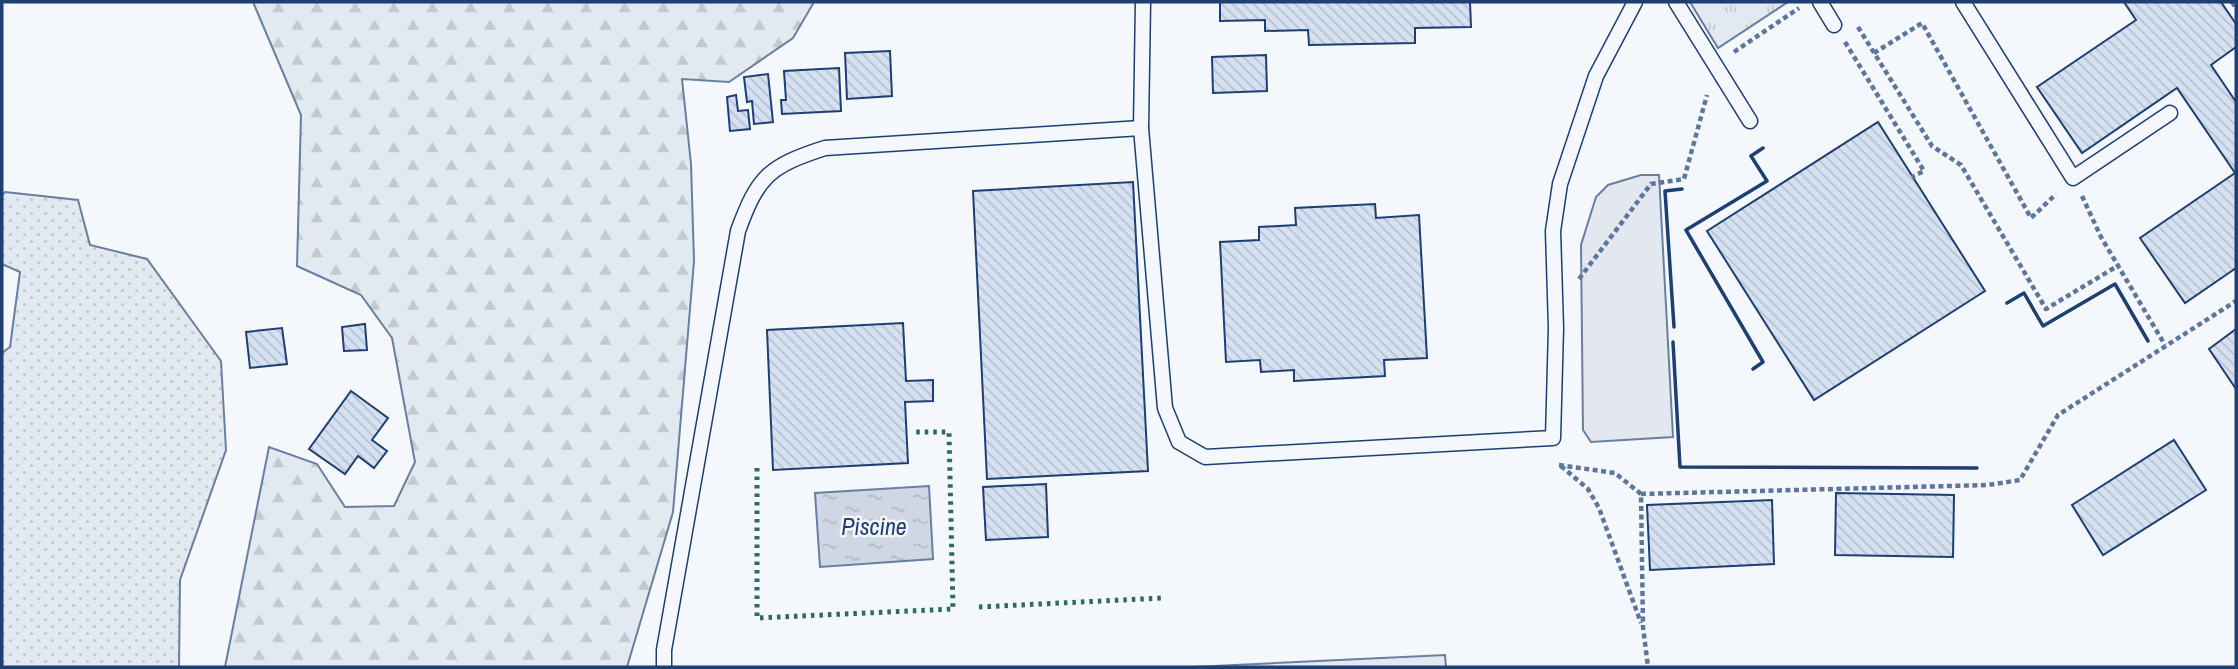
<svg xmlns="http://www.w3.org/2000/svg" width="2238" height="669" viewBox="0 0 2238 669" font-family="'Archivo Narrow',sans-serif">
  <style>
    .grass { fill: url(#grass-dots); stroke: #687fa3; stroke-width: 2 }
    .forest { fill: url(#forest-firs); stroke: #687fa3; stroke-width: 2 }
    .park { fill: url(#park-tufts); stroke: #687fa3; stroke-width: 2 }
    .pitch { fill: #e3e9f0; stroke: #687fa3; stroke-width: 2 }
    .parking { fill: #e3e8f0; stroke: #687fa3; stroke-width: 2 }
    .water { fill: url(#water-ripples); stroke: #687fa3; stroke-width: 2 }
    .building { fill: url(#building-back-hatch); stroke: #1d3f73; stroke-width: 2 }
    .lines { fill: none; stroke-linecap: round; stroke-linejoin: round }
    .service-casing { stroke: #1d3f73; stroke-width: 17 }
    .path { stroke: #5e769c; stroke-width: 4.5; stroke-dasharray: 5 3.5; stroke-linecap: butt }
    .service { stroke: #f4f7fb; stroke-width: 14 }
    .hedge { stroke: #2c6c60; stroke-width: 5; stroke-dasharray: 3.5 5; stroke-linecap: butt }
    .wall { stroke: #1d3f73; stroke-width: 3.5 }
    .labels { text-anchor: middle; stroke-width: 5; stroke-linejoin: round; paint-order: stroke }
    .water-label { font-size: 24px; font-style: italic; fill: #1d3f73; stroke: #f4f7fb }
  </style>
  <defs>
    <pattern id="grass-dots" width="8" height="8" patternUnits="userSpaceOnUse" patternTransform="scale(1.75)"><rect width="8" height="8" fill="#e3e9f0"/><path d="M2 2h.1M6 6h.1" fill="none" stroke="#c2c9d1" stroke-width="1.8" stroke-linecap="round"/></pattern>
    <pattern id="forest-firs" width="22" height="20" patternUnits="userSpaceOnUse" patternTransform="scale(1.75)"><rect width="22" height="20" fill="#e3e9f0"/><path d="M5 1l3.5 6h-7zM16 11l3.5 6h-7z" fill="#c2c9d1"/></pattern>
    <pattern id="park-tufts" width="24" height="20" patternUnits="userSpaceOnUse" patternTransform="scale(1.75)"><rect width="24" height="20" fill="#e3e9f0"/><path d="M3 7l-1-3M5 7V3M7 7l1-3M15 17l-1-3M17 17v-4M19 17l1-3" fill="none" stroke="#c2c9d1"/></pattern>
    <pattern id="water-ripples" width="26" height="14" patternUnits="userSpaceOnUse" patternTransform="scale(1.75)"><rect width="26" height="14" fill="#cfd7e4"/><path d="M2 4q2-2 4 0t4 0M15 11q2-2 4 0t4 0" fill="none" stroke="#b1bac7"/></pattern>
    <pattern id="building-back-hatch" width="6" height="6" patternUnits="userSpaceOnUse" patternTransform="scale(1.75)"><rect width="6" height="6" fill="#d5e0f0"/><path d="M-1 5l2 2M0 0l6 6M5-1l2 2" fill="none" stroke="#b6c1d1"/></pattern>
  </defs>
  <rect width="100%" height="100%" fill="#f4f7fb"/>
  <!-- grass -->
  <path class="grass" d="M5,192L78,200L90,245L147,259L221,361L226,450L180,580L179,667H2V353L10,347L20,272L2,264V195Z"/>
  <!-- forest -->
  <path class="forest" d="M253,2H814L793,38L729,82L682,79L691,164L694,261L673,512L627,667H225L269,447L317,464L345,507L394,506L415,462L392,338L361,295L297,266L301,115Z"/>
  <!-- park -->
  <path class="park" d="M1690,2H1788L1718,48Z"/>
  <!-- pitch -->
  <path class="pitch" d="M1445,655L1446,667H1193Z"/>
  <!-- parking -->
  <path class="parking" d="M1641,175H1659L1673,437L1591,442L1583,430L1581,245L1596,197L1608,185Z"/>
  <!-- water -->
  <path class="water" d="M929,486L933,559L820,567L815,493Z"/>
  <!-- building -->
  <g class="building">
    <path d="M1220,2H1470L1471,27L1415,28V43L1309,45L1308,30L1265,31V20L1220,21Z"/>
    <path d="M2124,2H2221L2236,24V47L2211,65L2236,102V268L2185,303L2140,238L2235,173L2177,88L2082,153L2037,87L2136,20Z"/>
    <path d="M890,51L892,96L847,99L845,53Z"/>
    <path d="M1266,55L1267,91L1213,93L1212,57Z"/>
    <path d="M839,68L841,111L782,114L781,100H786L784,71Z"/>
    <path d="M768,74L773,122L754,124L752,101L747,102L744,77Z"/>
    <path d="M736,95L738,111L748,110L750,129L730,131L727,97Z"/>
    <path d="M1878,122L1985,291L1814,400L1707,231Z"/>
    <path d="M1133,182L1148,471L987,479L973,191Z"/>
    <path d="M1375,204L1376,218L1419,215L1427,358L1384,360L1385,376L1294,381V370L1261,372L1260,360L1226,362L1220,242L1259,240V227L1296,225L1295,208Z"/>
    <path d="M903,323L906,381L933,380V401L905,402L908,463L773,470L767,330Z"/>
    <path d="M365,324L367,350L344,351L342,327Z"/>
    <path d="M282,328L287,364L250,368L246,332Z"/>
    <path d="M2236,329V389L2209,349Z"/>
    <path d="M351,391L388,418L372,440L387,451L374,468L358,456L345,474L309,449Z"/>
    <path d="M2174,440L2206,490L2103,555L2072,505Z"/>
    <path d="M1046,484L1048,537L986,540L983,487Z"/>
    <path d="M1836,493L1954,495L1953,557L1835,555Z"/>
    <path d="M1772,500L1774,564L1650,570L1647,505Z"/>
  </g>
  <g class="lines">
    <!-- service casing -->
    <g class="service-casing">
      <g id="service">
        <path d="M1143,2L1141,128L1165,408L1179,442L1205,457L1553,438L1556,328L1553,231L1560,184L1596,76L1635,2"/>
        <path d="M1676,2L1750,121"/>
        <path d="M1820,2L1834,25"/>
        <path d="M1963,2L2073,178L2170,113"/>
        <path d="M664,667V650L738,231C758,176 769,166 825,148L1141,128"/>
      </g>
    </g>
    <!-- path -->
    <g class="path">
      <path d="M2232,2L2236,8"/>
      <path d="M1858,27L1932,146L1961,165L2046,309L2119,265"/>
      <path d="M1845,42L1924,171L1912,177"/>
      <path d="M1734,52L1799,8"/>
      <path d="M1874,53L1922,23L2031,218L2056,194"/>
      <path d="M2082,196L2101,237L2165,345"/>
      <path d="M1579,279L1651,184L1684,179L1707,95"/>
      <path d="M1559,465L1615,473L1641,494L1643,627L1648,667"/>
      <path d="M1561,466L1588,489L1599,508L1641,623"/>
      <path d="M1641,494L1988,485L2020,480L2058,415L2236,301"/>
    </g>
    <!-- service -->
    <use href="#service" class="service"/>
    <!-- hedge -->
    <g class="hedge">
      <path d="M757,468V618L953,609L949,432H914"/>
      <path d="M979,607L1163,598"/>
    </g>
    <!-- wall -->
    <g class="wall">
      <path d="M2007,303L2024,293L2043,326L2115,284L2148,341"/>
      <path d="M1674,327L1665,191L1682,189"/>
      <path d="M1673,342L1680,467L1977,468"/>
      <path d="M1753,369L1763,362L1686,230L1767,181L1751,156L1763,148"/>
    </g>
  </g>
  <g class="labels">
    <!-- water labels -->
    <g class="water-label">
      <text x="874" y="535">Piscine</text>
    </g>
  </g>
  <!-- border -->
  <rect width="2238" height="669" fill="none" stroke="#1d3f73" stroke-width="7"/>
</svg>
